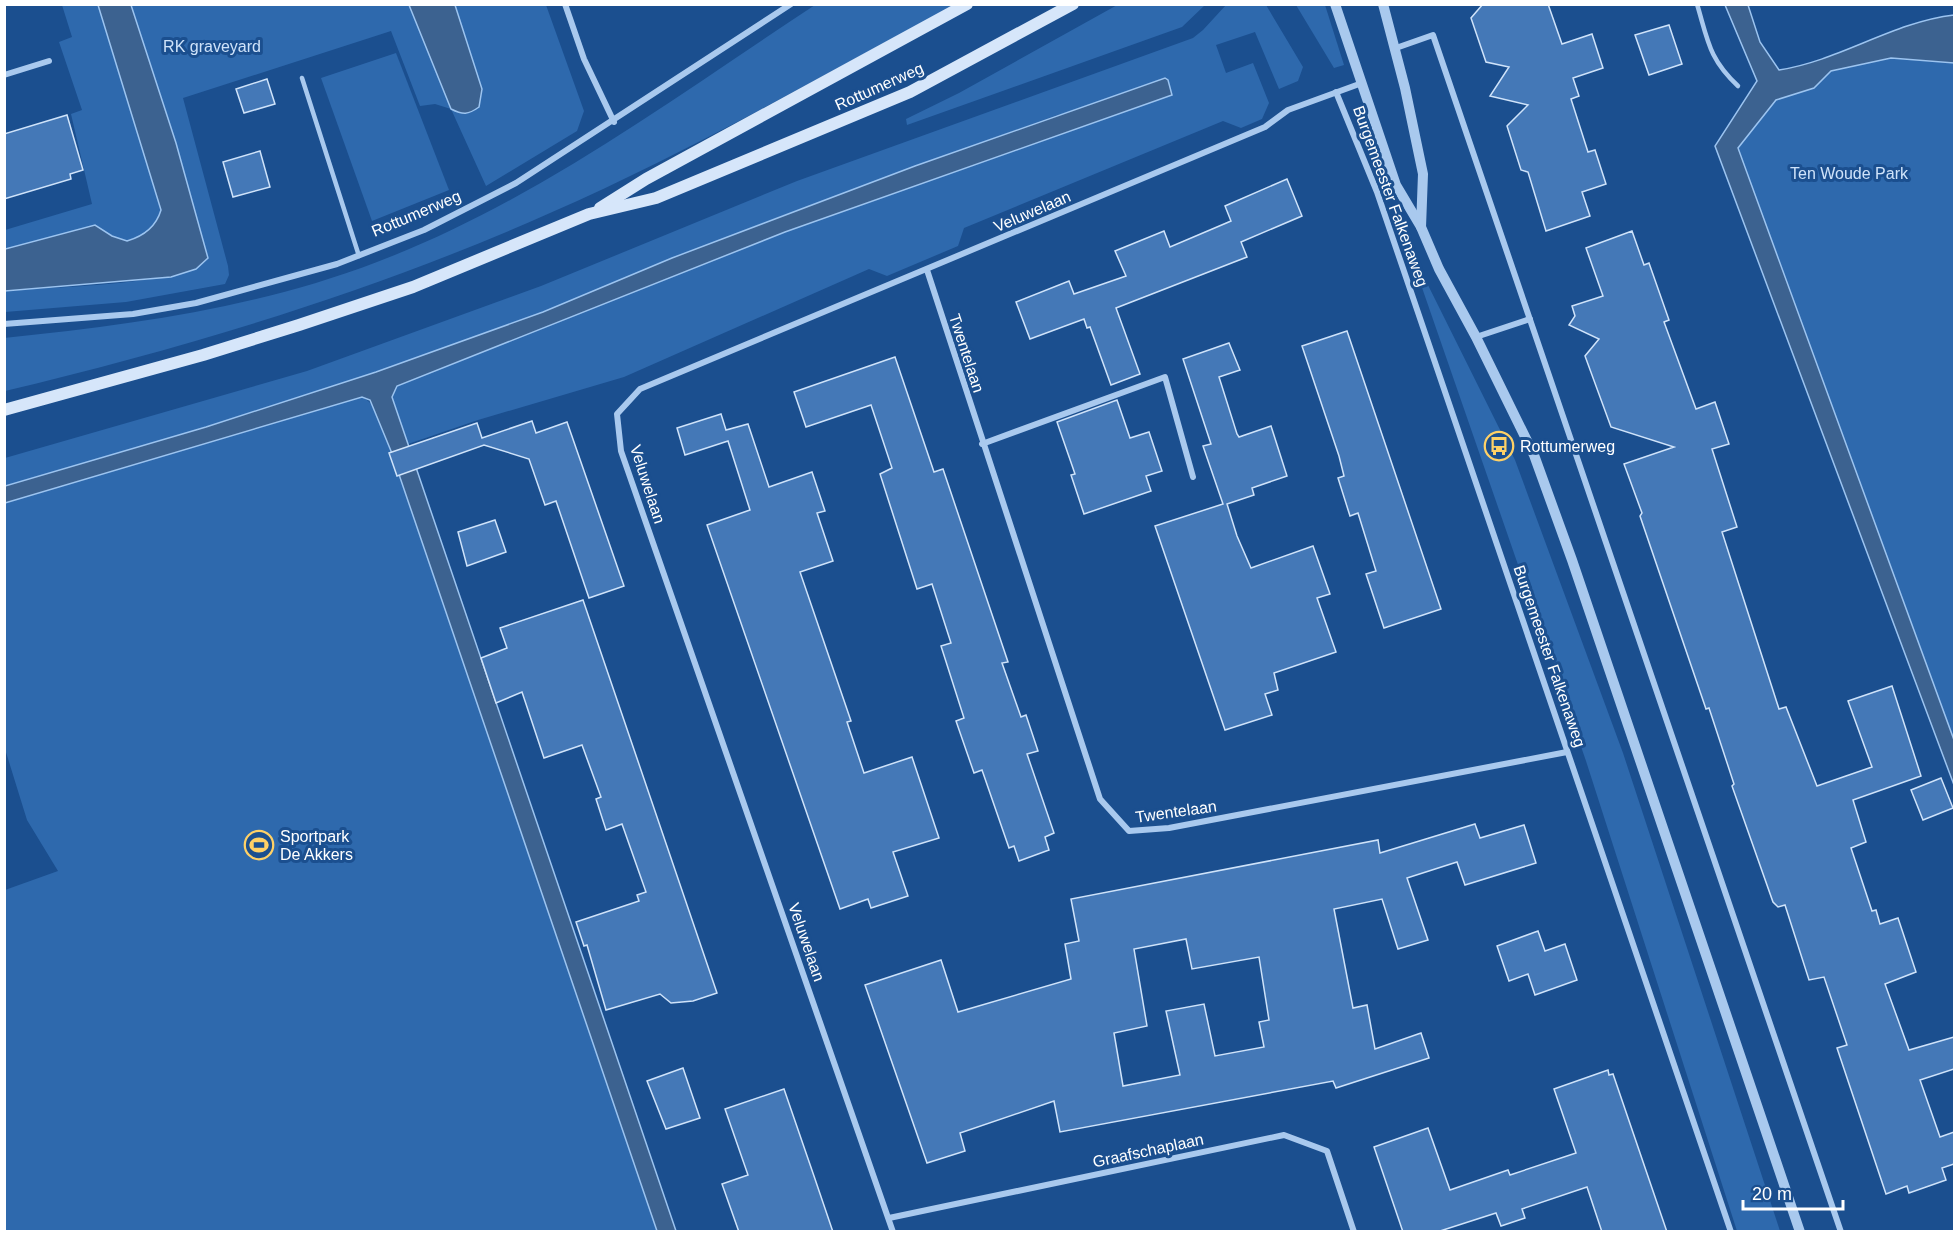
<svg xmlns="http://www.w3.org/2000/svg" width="1959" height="1236" viewBox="0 0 1959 1236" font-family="Helvetica,sans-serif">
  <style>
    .green { fill: #2e69ad }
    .water { fill: #3c6290; stroke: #9cc4f0; stroke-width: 1.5 }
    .building { fill: #4478b7; stroke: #cfe3fa; stroke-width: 1.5; fill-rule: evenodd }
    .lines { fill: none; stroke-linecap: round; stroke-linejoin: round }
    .service { stroke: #a9c9ee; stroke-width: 4.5 }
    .minor { stroke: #a9c9ee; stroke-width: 6 }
    .tertiary { stroke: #a9c9ee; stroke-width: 10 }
    .secondary { stroke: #d6e6fa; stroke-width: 12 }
    .labels { text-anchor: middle; stroke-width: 6; stroke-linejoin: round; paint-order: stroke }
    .park-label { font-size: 16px; fill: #cfe3fa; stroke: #1b4f8f }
    .street-label { font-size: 16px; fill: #fff; stroke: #1b4f8f }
    .poi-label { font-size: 16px; fill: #fff; stroke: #1b4f8f; text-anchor: start }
  </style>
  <rect width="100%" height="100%" fill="#1b4f8f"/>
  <!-- green -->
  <g class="green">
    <path d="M1119,4L1205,5L1182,27L907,125L906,119L959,93Z"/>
    <path d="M62,5H98L161,209C156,227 144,236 127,241L112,236L95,226L5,249V230L92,204L71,114L82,110L59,42L72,37Z"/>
    <path d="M131,5H409L451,109L465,37L455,5H546L584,111L577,131L486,186L451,109L435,104L420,106L391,31L183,98L228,266L229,275L225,284L126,302L5,312L4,291C41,287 191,286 208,258L176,143Z"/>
    <path d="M815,5H955C821,76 689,152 550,213C375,291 190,347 5,391L4,338C132,325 257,308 377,262C535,202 675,97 815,5Z"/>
    <path d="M1226,5H1266L1303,67L1298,81L1279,89L1255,32L1216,45L1226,73L1253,63L1269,103L1262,119L1241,128L1223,121L964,228L958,246L887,276L869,269L624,377L478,420L408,444L392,396L396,386L785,232L1172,95L1057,115L765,222L543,312L376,372L206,427L5,486V458L307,371L541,286L797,181L1193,38L1203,30Z"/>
    <path d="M1296,5H1325L1344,65L1334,68Z"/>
    <path d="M1954,46V766L1728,151L1769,90L1871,49Z"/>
    <path d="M396,53L449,190L372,221L321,78Z"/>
    <path d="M1424,277L1515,460L1623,753L1780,1231H1737L1586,761L1419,279Z"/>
    <path d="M362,397C380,405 384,433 391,451L657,1231L5,1232V890L58,871L27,820L5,749V503Z"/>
  </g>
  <!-- water -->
  <g class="water">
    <path d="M98,5H131L176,143L208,258L196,269L171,277L5,291V249L95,225L112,236L127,241C144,236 156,227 161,210Z"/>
    <path d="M409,5H455L482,89L479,107C468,115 463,115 451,109Z"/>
    <path d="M1725,5H1748L1760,42L1779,70C1839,61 1893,22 1954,15V63L1891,58L1831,71L1814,88L1776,100L1738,148L1954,740V785L1715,146L1757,81Z"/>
    <path d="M1165,78L1168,80L1172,95L785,232L397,386L392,397L676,1231H657L391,451L370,400L362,397L5,503V486L206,427L376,372L543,312L672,258L915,166Z"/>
  </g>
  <!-- building -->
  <g class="building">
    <path d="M1483,4H1548L1562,44L1592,34L1603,68L1573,78L1579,96L1571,99L1588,152L1595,150L1606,184L1582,192L1590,216L1546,231L1528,172L1521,170L1507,126L1528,105L1490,96L1509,67L1486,62L1471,18Z"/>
    <path d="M1669,25L1682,64L1649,75L1635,35Z"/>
    <path d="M267,79L275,104L244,113L236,89Z"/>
    <path d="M67,115L83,170L70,174L71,179L4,199V134Z"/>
    <path d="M260,151L270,187L233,197L223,162Z"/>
    <path d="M1287,179L1302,216L1241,242L1247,257L1116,308L1140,374L1111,385L1090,327L1087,328L1084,319L1030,339L1016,302L1069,281L1074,294L1126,276L1115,251L1164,231L1170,247L1231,221L1225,206Z"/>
    <path d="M1632,231L1644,265L1649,263L1669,320L1664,322L1696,409L1715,402L1729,444L1712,449L1737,527L1722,532L1779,709L1786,707L1817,786L1872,767L1848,701L1892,686L1921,776L1853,800L1866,842L1851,848L1872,911L1876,910L1880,924L1898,918L1916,972L1885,984L1909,1050L1954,1037V1069L1920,1080L1940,1137L1954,1132V1164L1942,1168L1946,1180L1909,1193L1907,1186L1886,1194L1837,1048L1847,1045L1824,977L1809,980L1785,905L1778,907L1773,902L1732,786L1734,784L1709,708L1706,709L1640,516L1642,513L1624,464L1674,447L1611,427L1585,356L1599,339L1569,325L1575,316L1572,306L1603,296L1586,248Z"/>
    <path d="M1347,331L1441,609L1384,628L1366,574L1376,571L1358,513L1350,516L1338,478L1344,476L1339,456L1302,346Z"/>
    <path d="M1229,343L1240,370L1219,377L1237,434L1239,437L1271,426L1287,476L1252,488L1254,495L1227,504L1237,536L1251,568L1313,546L1330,594L1317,598L1336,652L1274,673L1278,690L1265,694L1272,715L1225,730L1155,526L1223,504L1203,446L1211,444L1183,359Z"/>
    <path d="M895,357L934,472L943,469L1008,662L1002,663L1021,717L1026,715L1038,751L1027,754L1054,833L1045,837L1049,850L1019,861L1014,846L1009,848L982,770L974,773L956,721L964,718L941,646L951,643L932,584L917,589L880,474L892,468L871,405L806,427L794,392Z"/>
    <path d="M1117,400L1130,438L1149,432L1162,471L1146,476L1151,491L1084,514L1071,475L1075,474L1057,422Z"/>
    <path d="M721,414L726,430L748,424L769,487L812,472L825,511L817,513L833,561L800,572L851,721L847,722L864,773L912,757L939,838L893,852L908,896L871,908L868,899L840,909L707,525L750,510L728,441L685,455L677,428Z"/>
    <path d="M532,421L536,433L567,422L624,586L589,598L556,501L545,505L529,459L484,445L397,476L389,453L477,423L482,438Z"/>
    <path d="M495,520L506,552L467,566L458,532Z"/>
    <path d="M583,600L717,993L693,1001L671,1003L660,994L606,1010L587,945L584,946L576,922L639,901L637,895L646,892L622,824L606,830L596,799L601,797L582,745L544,758L522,692L496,703L481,658L507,648L500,628Z"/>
    <path d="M1941,778L1953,808L1923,820L1911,790Z"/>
    <path d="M1475,824L1480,838L1524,825L1536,863L1465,885L1457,862L1407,878L1428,940L1398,949L1382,899L1334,909L1353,1008L1367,1005L1375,1049L1421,1033L1429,1058L1336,1088L1333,1081L1060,1132L1054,1101L960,1133L965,1151L927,1163L865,985L941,960L958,1012L1071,979L1065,944L1079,941L1071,899L1378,840L1380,853ZM1186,939L1192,969L1259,957L1269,1020L1259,1022L1264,1047L1215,1056L1204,1004L1166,1011L1180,1075L1123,1086L1114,1033L1147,1026L1134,949Z"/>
    <path d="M1538,931L1545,951L1565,944L1577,980L1535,995L1528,974L1509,981L1497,946Z"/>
    <path d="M683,1068L700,1118L666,1129L647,1081Z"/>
    <path d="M1608,1070L1609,1075L1613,1074L1667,1232H1602L1587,1187L1522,1209L1525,1218L1501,1226L1496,1213L1437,1232H1403L1374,1147L1428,1128L1450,1190L1508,1170L1510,1175L1576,1153L1554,1089Z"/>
    <path d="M784,1089L815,1179L833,1232H739L722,1184L748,1175L725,1109Z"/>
  </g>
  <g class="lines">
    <!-- service -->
    <g class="service">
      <path d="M1697,4C1708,41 1709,59 1738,86"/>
      <path d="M302,78L359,256"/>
    </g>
    <!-- minor -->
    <g class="minor">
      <path d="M565,4L584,59L614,122"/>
      <path d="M1396,48L1433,35L1841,1232"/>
      <path d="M4,75L49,61"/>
      <path d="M1336,92L1377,192L1731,1232"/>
      <path d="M927,270L1100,799L1129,831L1169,828L1567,752"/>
      <path d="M4,324L133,314L196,303L337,264L424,230L516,183L791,4"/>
      <path d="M1476,337L1530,319"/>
      <path d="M982,444L1165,377L1193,477"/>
      <path d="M889,1218L1284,1135L1327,1151L1354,1232"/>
      <path d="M893,1232L621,451L617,414L640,389L1265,127L1288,110L1362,83"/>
    </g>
    <!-- tertiary -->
    <g class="tertiary">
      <path d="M1335,4L1396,185L1421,227L1439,269L1476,337L1534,455L1572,560L1800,1232"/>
      <path d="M1383,4L1405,88L1423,174L1421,227"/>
    </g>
    <!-- secondary -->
    <g class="secondary">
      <path d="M600,208L646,179L967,4"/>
      <path d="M4,410L203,355L299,325L413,287L589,214L656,198L910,92L1073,4"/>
    </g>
  </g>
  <!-- icons -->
  <defs>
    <g id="bus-ring" transform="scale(1.5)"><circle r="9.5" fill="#1b4f8f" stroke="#ffd166" stroke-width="1.5"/><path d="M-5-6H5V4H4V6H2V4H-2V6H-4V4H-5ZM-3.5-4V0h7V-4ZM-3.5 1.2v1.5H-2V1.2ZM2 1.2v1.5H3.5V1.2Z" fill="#ffd166"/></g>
    <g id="stadium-ring" transform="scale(1.5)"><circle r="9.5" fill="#1b4f8f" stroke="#ffd166" stroke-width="1.5"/><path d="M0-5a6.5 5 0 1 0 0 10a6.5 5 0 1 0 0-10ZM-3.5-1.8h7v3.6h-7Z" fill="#ffd166"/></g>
  </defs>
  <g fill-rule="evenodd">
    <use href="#bus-ring" x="1499" y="446"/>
    <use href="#stadium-ring" x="259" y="845"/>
  </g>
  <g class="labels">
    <!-- park labels -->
    <g class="park-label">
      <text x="212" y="52">RK graveyard</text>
      <text x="1849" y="179">Ten Woude Park</text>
    </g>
    <!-- street labels -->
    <g class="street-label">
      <text transform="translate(879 86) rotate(-24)" y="6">Rottumerweg</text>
      <text transform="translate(1391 196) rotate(70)" y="6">Burgemeester Falkenaweg</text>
      <text transform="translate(1032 211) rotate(-23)" y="6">Veluwelaan</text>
      <text transform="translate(416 213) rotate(-23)" y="6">Rottumerweg</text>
      <text transform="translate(967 353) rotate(72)" y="6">Twentelaan</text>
      <text transform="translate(648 484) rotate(72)" y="6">Veluwelaan</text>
      <text transform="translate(1550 656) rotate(71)" y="6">Burgemeester Falkenaweg</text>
      <text transform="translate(1176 811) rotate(-8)" y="6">Twentelaan</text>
      <text transform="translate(807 942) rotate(71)" y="6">Veluwelaan</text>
      <text transform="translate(1148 1150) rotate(-12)" y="6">Graafschaplaan</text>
    </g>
    <!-- poi labels -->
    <g class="poi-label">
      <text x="1520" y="452">Rottumerweg</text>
      <text x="280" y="842">Sportpark<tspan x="280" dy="18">De Akkers</tspan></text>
    </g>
  </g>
  <!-- border -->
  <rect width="1959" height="1236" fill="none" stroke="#ffffff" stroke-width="12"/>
  <!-- scale -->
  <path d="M1743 1200v9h100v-9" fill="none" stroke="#ffffff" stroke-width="3"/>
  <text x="1752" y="1200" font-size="18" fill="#ffffff" stroke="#1b4f8f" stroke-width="4.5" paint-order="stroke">20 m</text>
</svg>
